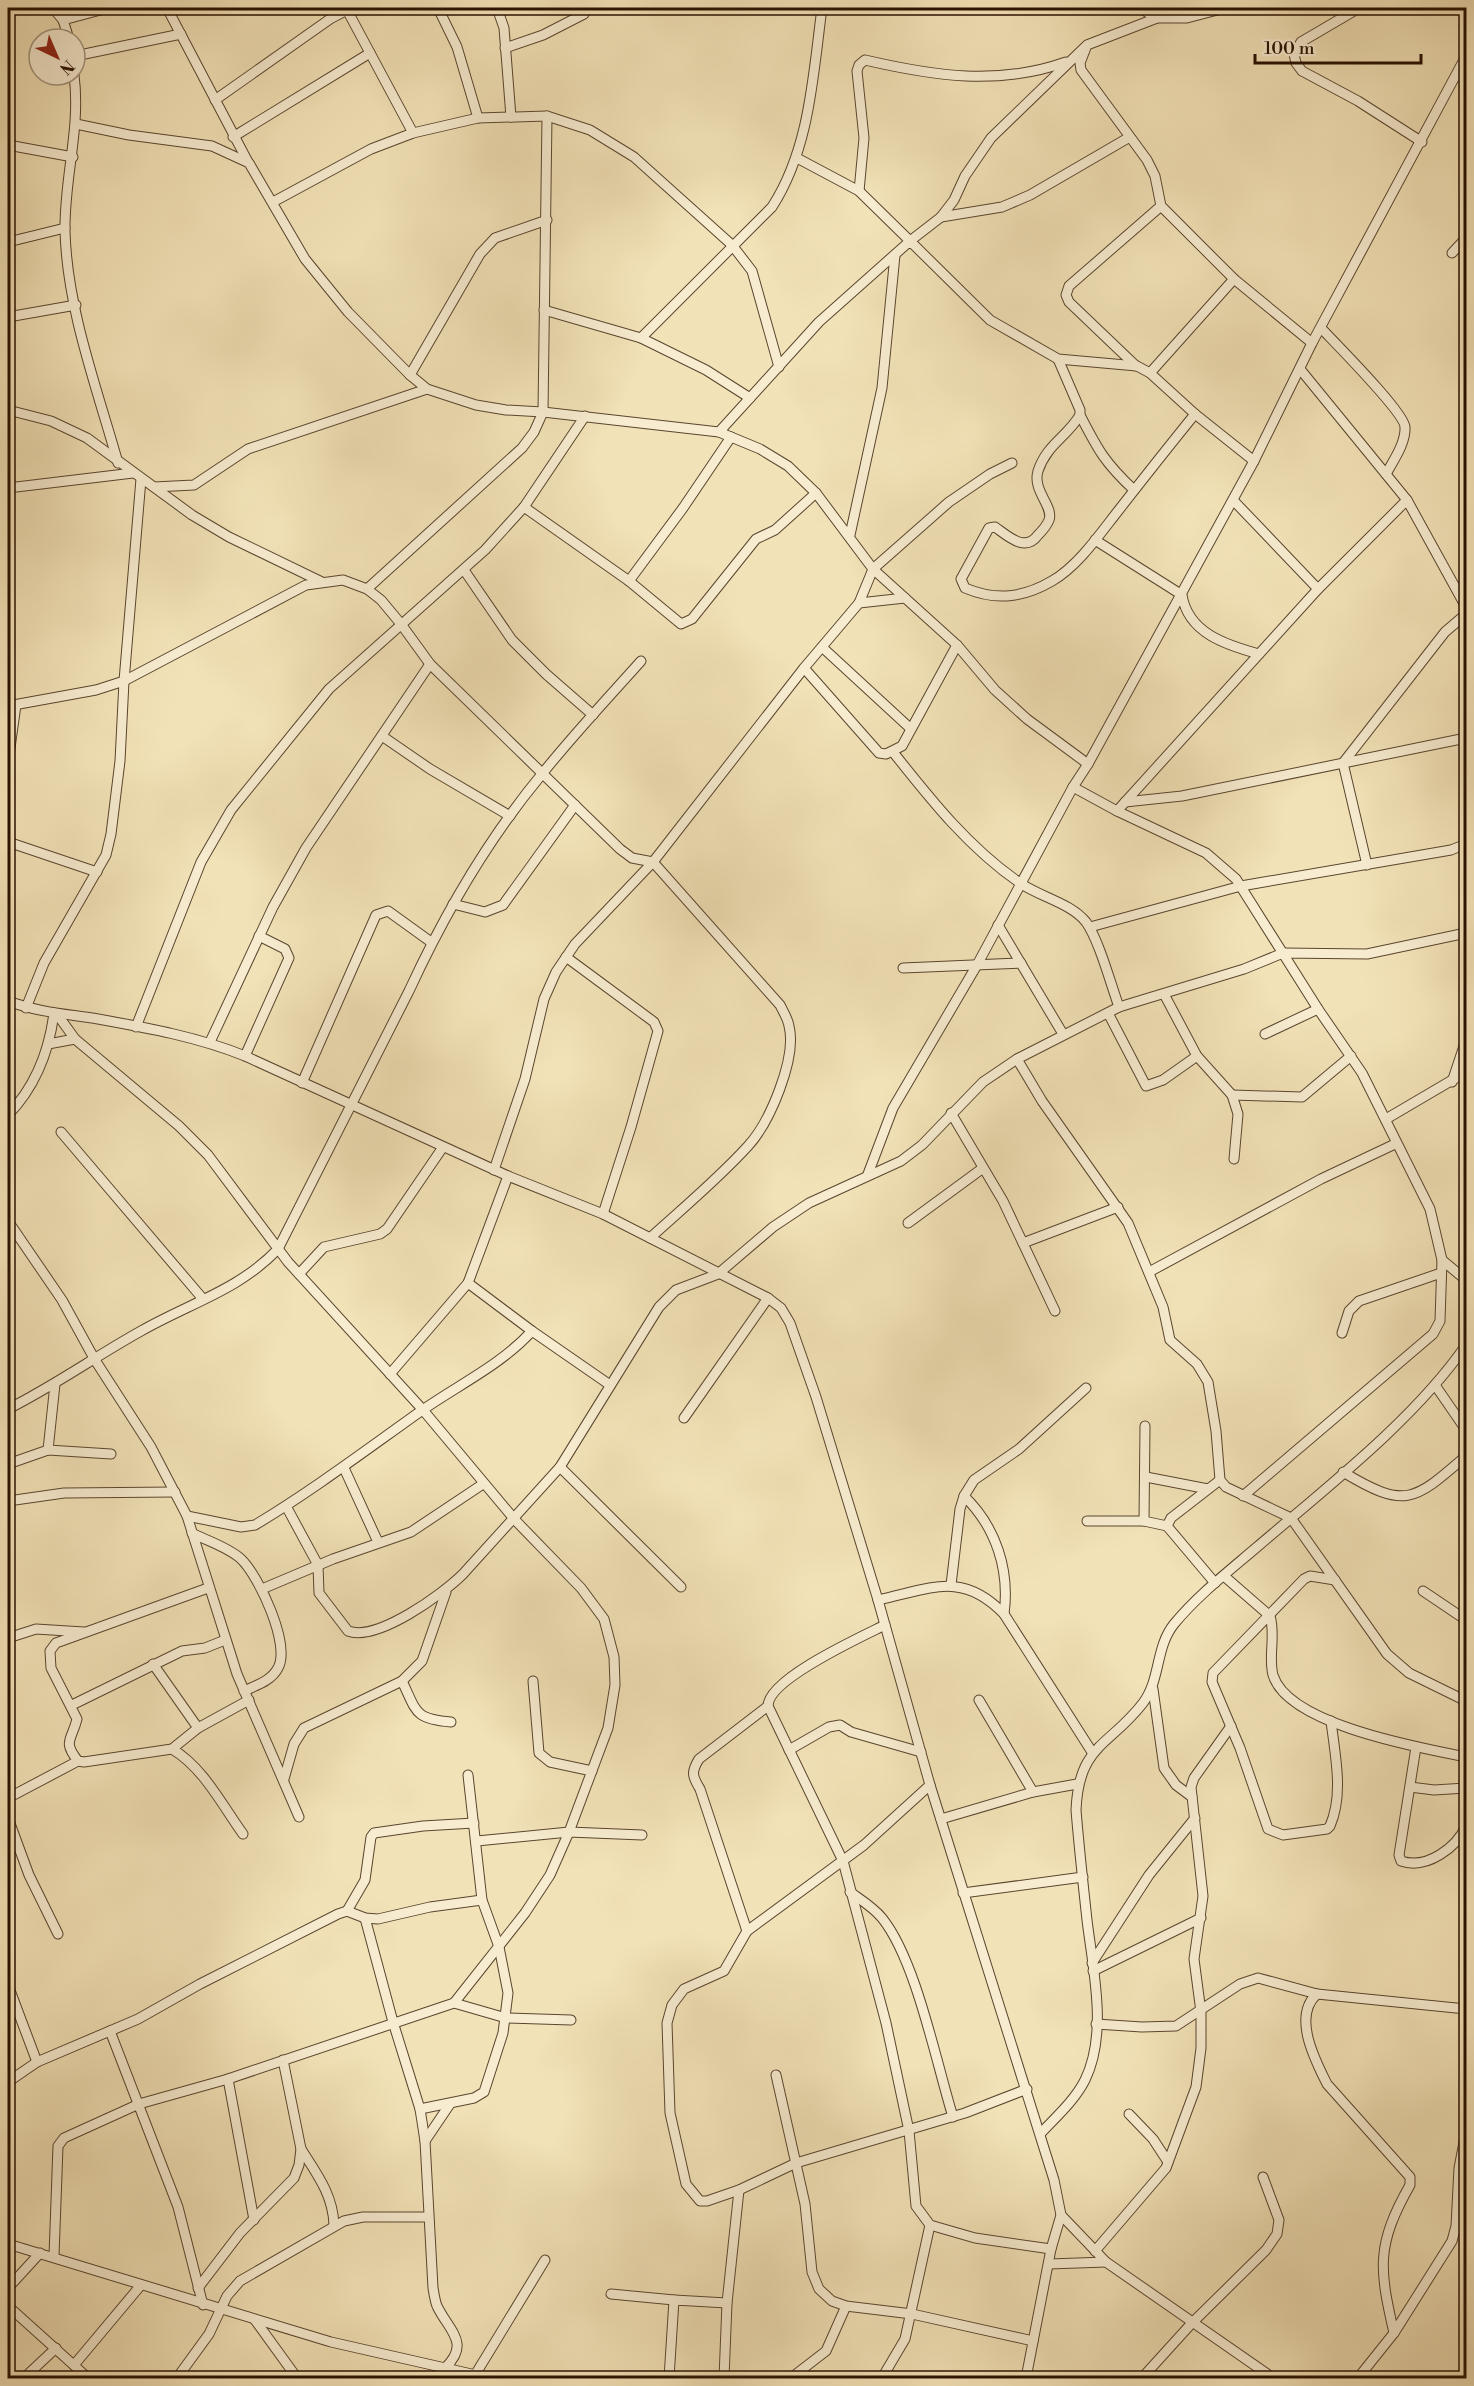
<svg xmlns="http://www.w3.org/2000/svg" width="1474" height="2386" viewBox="0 0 1474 2386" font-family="'Libre Bodoni',serif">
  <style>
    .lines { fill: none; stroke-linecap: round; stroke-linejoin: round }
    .street-casing { stroke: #5a452e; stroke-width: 11 }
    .street { stroke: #f7ecd0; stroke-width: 9 }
  </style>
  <rect width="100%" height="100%" fill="#f2e2b7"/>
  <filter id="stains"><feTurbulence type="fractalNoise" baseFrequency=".00333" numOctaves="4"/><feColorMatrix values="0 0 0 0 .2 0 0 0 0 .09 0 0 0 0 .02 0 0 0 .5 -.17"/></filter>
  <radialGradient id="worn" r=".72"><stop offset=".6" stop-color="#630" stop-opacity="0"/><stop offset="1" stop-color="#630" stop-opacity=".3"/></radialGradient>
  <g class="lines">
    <!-- street casing -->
    <g class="street-casing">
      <g id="street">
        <path d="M53,8L63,20L69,39"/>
        <path d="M167,8L248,162"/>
        <path d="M438,8L457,47L478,118"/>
        <path d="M497,8L504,28L511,117"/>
        <path d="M1140,8L1157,18"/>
        <path d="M1225,8L1187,18H1157L1087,45L1080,63L1081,70L1147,160L1155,176L1161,206L1234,279L1312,343"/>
        <path d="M1359,8L1301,42L1294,54L1296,63L1302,71L1358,101L1422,142"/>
        <path d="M347,10L413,133"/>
        <path d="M63,20L108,8"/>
        <path d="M505,48L543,35L584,14L587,8"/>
        <path d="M75,56L181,34"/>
        <path d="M74,75C81,128 64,178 65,231C67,309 97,388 118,463"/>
        <path d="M215,100L330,19L351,8"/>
        <path d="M76,124L129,135L212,146L249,163L305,259L348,312L410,375L427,389L476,405L506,410L543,412L719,432L760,449L788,466L816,493L873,569L957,645L995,690L1027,719L1088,764"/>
        <path d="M233,137L370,53"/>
        <path d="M8,145L73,157"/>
        <path d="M797,158L859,191L910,241L941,217L954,200L965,176L991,138L1085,47"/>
        <path d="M859,191L864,138L857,71L859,65L865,60C934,76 998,86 1066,62"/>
        <path d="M273,202L371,149L413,133L478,118L547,116L590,130L634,157L732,245L752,271L779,367"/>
        <path d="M941,217L1002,207L1030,195L1128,138"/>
        <path d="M8,242L65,228"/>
        <path d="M1452,253L1466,238"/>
        <path d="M544,310L641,338L706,370L750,398"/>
        <path d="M8,317L76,305"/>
        <path d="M1321,328C1335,343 1404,412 1405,427C1406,443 1393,461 1386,474"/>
        <path d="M641,338L772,207C810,148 813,75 822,8"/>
        <path d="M1058,359L1080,410V415C1098,450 1105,463 1134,490"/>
        <path d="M1136,366L1069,302L1066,295L1069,286L1161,206"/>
        <path d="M1300,369L1407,500L1466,607"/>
        <path d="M1150,373L1234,279"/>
        <path d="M410,375L480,254L495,238L547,220"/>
        <path d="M8,410L51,421L87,438L192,515L229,537L322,582"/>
        <path d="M1080,415C1067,437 1047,444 1038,471C1032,491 1054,506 1049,520C1047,525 1042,531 1038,535C1025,553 1008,536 995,527L989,528L961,579L965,588C996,601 1023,598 1052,581C1078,566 1099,535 1118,511C1143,479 1169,446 1195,414"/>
        <path d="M719,432L819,322L910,241L990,320L1058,359L1137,366L1150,373L1195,414L1254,461"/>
        <path d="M154,487L194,485L248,449L427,389"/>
        <path d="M8,488L133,473"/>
        <path d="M1233,500L1318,589"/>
        <path d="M524,507L629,581L681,624L692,619L756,539L775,530L816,493"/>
        <path d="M850,535L882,388L895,255"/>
        <path d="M1095,540L1182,595C1188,633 1226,645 1259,654"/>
        <path d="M464,570L512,640L546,674L593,715"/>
        <path d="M629,581L683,508L731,437"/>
        <path d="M367,589L522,448L534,432L543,412L547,116"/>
        <path d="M859,603L905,598"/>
        <path d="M822,647L911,729"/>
        <path d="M804,668L879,753L886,754L902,746L957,645"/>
        <path d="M8,706L96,690L124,681L306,585L343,580L367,589L381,600L401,624L430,664L620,849L632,858L653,862L780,1005C783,1011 788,1019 789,1026C797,1058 770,1122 748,1146C718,1179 683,1208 650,1238"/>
        <path d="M382,736L430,769L510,816"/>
        <path d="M893,752C931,800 969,848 1020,883C1040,897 1071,903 1086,922C1099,940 1111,985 1119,1007"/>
        <path d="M8,762L16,705"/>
        <path d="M1073,787L1117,811L1206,853L1236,879L1318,1009L1362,1073L1430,1209L1442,1260L1466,1280"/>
        <path d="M1125,802L1182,796L1466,738"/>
        <path d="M1117,811L1318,589L1407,500"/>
        <path d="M8,842L97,872"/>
        <path d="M1367,865L1343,763L1445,632L1466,614"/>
        <path d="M453,904L485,912L503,905L575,805"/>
        <path d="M998,925L1063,1034"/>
        <path d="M1090,927L1241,886L1451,850L1466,844"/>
        <path d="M566,957L654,1022L658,1031L631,1127L603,1214"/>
        <path d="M903,968L1021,963"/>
        <path d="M1164,994L1197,1056L1232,1095L1238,1114L1234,1159"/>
        <path d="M8,1001C37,1012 67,1014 98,1019C148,1028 198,1037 245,1056L508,1176L603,1214L768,1298L781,1308L790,1323L816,1397L878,1600L930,1785L1054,2180L1061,2215L1051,2249L1026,2378"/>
        <path d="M26,1008L44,963L106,855L111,834L120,761L124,681L141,479"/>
        <path d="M1108,1013L1146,1086L1163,1080L1197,1056"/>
        <path d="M136,1027L201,862L231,810L329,689L485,550L524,507L585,416"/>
        <path d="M1265,1034L1318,1009"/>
        <path d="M210,1042L273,907L306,848L430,664"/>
        <path d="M48,1044L75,1039"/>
        <path d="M245,1056L289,958L285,949L259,936"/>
        <path d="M1017,1059L1042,1101L1128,1223L1163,1307L1170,1340L1197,1364L1208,1382L1216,1431L1220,1480L1226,1487L1291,1518L1387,1654L1409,1673L1466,1701"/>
        <path d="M1452,1082L1466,1040"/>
        <path d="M302,1083L376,915L388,911L431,942"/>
        <path d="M1232,1095L1302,1097L1351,1056"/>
        <path d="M951,1113L1003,1201L1055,1311"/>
        <path d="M8,1115C35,1087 49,1052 54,1013"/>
        <path d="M1386,1119L1466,1072"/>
        <path d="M61,1132L203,1299"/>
        <path d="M494,1170L525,1079L544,999L556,972L575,944L653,862L804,668L859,603L873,569L949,502L990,474L1012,463"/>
        <path d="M868,1174L893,1108L977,965L1073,787L1088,764L1254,461L1312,343L1466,56"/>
        <path d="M508,1176L468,1283L532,1331"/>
        <path d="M8,1221L62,1300L95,1360L151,1447L187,1516L237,1674L299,1817"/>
        <path d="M908,1223L983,1168"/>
        <path d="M1023,1243L1118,1207"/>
        <path d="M1149,1272L1321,1179L1395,1144"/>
        <path d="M299,1274L324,1247L380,1234L387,1229L443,1147"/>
        <path d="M1342,1333L1349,1311L1359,1301L1441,1273"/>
        <path d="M390,1374L468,1283"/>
        <path d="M1435,1385L1466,1430"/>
        <path d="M8,1409C54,1386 96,1356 141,1331C190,1303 239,1290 278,1249L409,991C444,915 488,839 542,774C573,735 608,698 641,661"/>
        <path d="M684,1418L768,1298"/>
        <path d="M48,1450L55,1384"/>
        <path d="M8,1464L48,1450L111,1454"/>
        <path d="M560,1467L681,1587"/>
        <path d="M344,1468L378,1542"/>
        <path d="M1343,1472C1406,1510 1414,1501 1466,1456"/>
        <path d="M1146,1477L1208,1489"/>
        <path d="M964,1496C996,1527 1010,1570 1004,1614"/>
        <path d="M1243,1496L1433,1334L1440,1321L1442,1260"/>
        <path d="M8,1501L64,1493L175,1492"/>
        <path d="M286,1506L318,1565L319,1593L348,1631C377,1642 443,1594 463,1574L560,1467L659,1307L676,1290L718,1274L773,1227L809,1203L901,1161L922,1145L983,1082L1017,1059L1119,1007L1244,969L1283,953L1367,954L1466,933"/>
        <path d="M187,1516L241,1527L255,1525C313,1490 366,1450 421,1411C458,1385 501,1365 532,1331L610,1385"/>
        <path d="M1087,1521H1144L1167,1526"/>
        <path d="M1144,1521L1145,1426"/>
        <path d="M192,1533C207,1541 228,1547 241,1559C259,1576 291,1645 278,1668C271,1681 257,1685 244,1691"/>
        <path d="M1224,1576L1270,1616C1276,1635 1268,1656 1273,1675C1288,1725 1422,1748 1466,1757"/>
        <path d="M1215,1583L1167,1526L1171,1518L1220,1480"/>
        <path d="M951,1585L960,1509L964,1496L974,1480L1019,1449L1086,1388"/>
        <path d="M208,1588L56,1643L50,1651L51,1668L77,1719C72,1740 62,1741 78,1761L84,1762L172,1749L198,1728L249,1700"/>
        <path d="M262,1589L333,1559L411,1532L483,1484"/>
        <path d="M1423,1591L1466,1620"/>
        <path d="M878,1600C930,1589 962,1570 1004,1614L1092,1752"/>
        <path d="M885,1625C861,1637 768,1679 768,1706L843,1861L886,2023L909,2131L916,2206L930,2225L975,2238L1051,2249"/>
        <path d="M8,1638L36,1629L84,1632"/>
        <path d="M153,1664L198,1728"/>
        <path d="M402,1681C417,1712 414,1719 451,1722"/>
        <path d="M533,1681L539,1753L550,1762L592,1771"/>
        <path d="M1153,1689L1164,1768L1176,1785L1192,1797"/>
        <path d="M979,1700L1033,1792"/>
        <path d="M72,1705L182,1651L205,1648L225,1640"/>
        <path d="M1331,1721C1335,1755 1344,1794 1330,1826L1327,1829L1283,1835L1268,1829L1240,1748L1212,1682L1213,1673L1304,1579L1310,1576L1335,1580"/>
        <path d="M1416,1747L1399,1855L1401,1861C1427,1870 1457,1847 1466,1826"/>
        <path d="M172,1749C203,1767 222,1805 243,1834"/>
        <path d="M789,1750L829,1727L840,1725L851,1732L921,1752"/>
        <path d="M284,1779L294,1744L304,1728L402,1681L422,1661L446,1592"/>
        <path d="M930,1785L864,1845L747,1931L724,1971L684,1989L672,2005L667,2023L670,2113L686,2184L700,2201H707L739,2190L796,2163L965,2113L1027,2089"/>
        <path d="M1410,1787L1434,1790L1466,1788"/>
        <path d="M8,1798L78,1761"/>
        <path d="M8,1818L29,1875L58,1934"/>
        <path d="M941,1819L1033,1792L1077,1784"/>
        <path d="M477,1841L569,1832L642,1835"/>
        <path d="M850,1892C861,1900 873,1907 882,1918C916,1960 936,2062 953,2117"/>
        <path d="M963,1893L1083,1877"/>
        <path d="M347,1911L365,1880L371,1837L374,1833L423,1826L474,1823"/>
        <path d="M365,1918L393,2022L420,2109L425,2141L433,2288C434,2294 435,2301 437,2306C449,2331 471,2343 445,2368"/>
        <path d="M747,1931L700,1789C692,1776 691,1772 699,1759L768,1706"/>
        <path d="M1092,1963L1149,1875L1195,1818"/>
        <path d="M1093,1971L1201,1918"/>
        <path d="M8,1985L37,2062"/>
        <path d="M1317,1994C1292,2016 1315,2060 1327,2084L1410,2177V2185C1376,2245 1379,2268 1394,2333"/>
        <path d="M454,2003L506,2018L571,2020"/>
        <path d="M1096,2024L1142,2027L1176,2026L1240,1984L1258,1978L1317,1994L1466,2009"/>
        <path d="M110,2031L178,2207L203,2305"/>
        <path d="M776,2075L805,2204L812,2272L819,2289L832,2301L846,2306L912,2314L1033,2341"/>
        <path d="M228,2079L254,2220"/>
        <path d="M8,2082L37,2062L138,2019L200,1984L338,1914L347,1911L365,1918L378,1919L430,1907L482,1900"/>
        <path d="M420,2109L474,2098L484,2092L503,2033L508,1993L499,1947L482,1900L468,1775"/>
        <path d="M1129,2114L1153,2139L1168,2162"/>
        <path d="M1041,2133C1056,2117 1075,2100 1085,2080C1108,2033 1093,1970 1087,1920C1083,1883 1079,1847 1076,1810C1079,1744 1109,1747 1143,1703C1161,1679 1155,1648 1174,1624C1198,1595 1229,1571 1257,1547C1326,1488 1415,1419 1466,1345"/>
        <path d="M425,2141L450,2104"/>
        <path d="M301,2149C317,2174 333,2195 334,2225"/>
        <path d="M1061,2215L1106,2262L1273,2378"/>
        <path d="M8,2244L331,2342L489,2378"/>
        <path d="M1095,2251L1166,2168L1196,2087L1201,2048V2012L1194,1959L1203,1896L1191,1787L1194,1778L1231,1726"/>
        <path d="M54,2256L58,2146L64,2138L139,2104L228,2079L454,2003L525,1913L550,1875L569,1832L608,1728L615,1685L614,1657L604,1619L581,1588L515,1520L423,1410L288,1262L208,1155L179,1126L75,1039L57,1014"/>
        <path d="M1049,2264L1106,2262"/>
        <path d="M8,2288L40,2253"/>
        <path d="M198,2288L240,2233L294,2178L299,2165L301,2149L283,2060"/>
        <path d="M611,2294L674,2300"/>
        <path d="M8,2306L88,2378"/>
        <path d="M255,2320L297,2378"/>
        <path d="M74,2365L141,2285"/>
        <path d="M475,2375L545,2260"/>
        <path d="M24,2378L56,2348"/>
        <path d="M177,2378L209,2334L227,2296L240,2281L344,2221L363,2217H428"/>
        <path d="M669,2378L674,2300L727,2303"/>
        <path d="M724,2378L727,2303L739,2190"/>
        <path d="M791,2378L826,2351L846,2306"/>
        <path d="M882,2378L905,2339L930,2225"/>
        <path d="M1142,2378L1191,2324L1266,2250L1277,2234L1279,2220L1263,2177"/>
        <path d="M1358,2378L1394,2333L1452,2241L1456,2226L1459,2168L1466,2132"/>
      </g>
    </g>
    <!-- street -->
    <use href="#street" class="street"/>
  </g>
  <!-- margin -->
  <rect width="1474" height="2386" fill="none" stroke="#f2e2b7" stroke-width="30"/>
  <rect x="9" y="9" width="1456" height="2368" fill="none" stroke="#281101" stroke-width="3"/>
  <rect x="15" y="15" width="1444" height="2356" fill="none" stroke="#281101" stroke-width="1.5"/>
  <!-- north arrow -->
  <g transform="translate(57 57) rotate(136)"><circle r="28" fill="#f7ecd0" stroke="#a4947d" stroke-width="1.5"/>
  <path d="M0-4.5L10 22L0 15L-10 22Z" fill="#8f2418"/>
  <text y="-9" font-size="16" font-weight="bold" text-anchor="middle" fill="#281101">N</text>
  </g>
  <!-- scale -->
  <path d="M1255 54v9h166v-9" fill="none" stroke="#281101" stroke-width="3"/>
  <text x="1264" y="54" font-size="18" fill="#281101" stroke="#f7ecd0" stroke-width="4.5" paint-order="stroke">100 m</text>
  <rect width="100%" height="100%" filter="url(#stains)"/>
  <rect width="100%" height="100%" fill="url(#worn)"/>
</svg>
